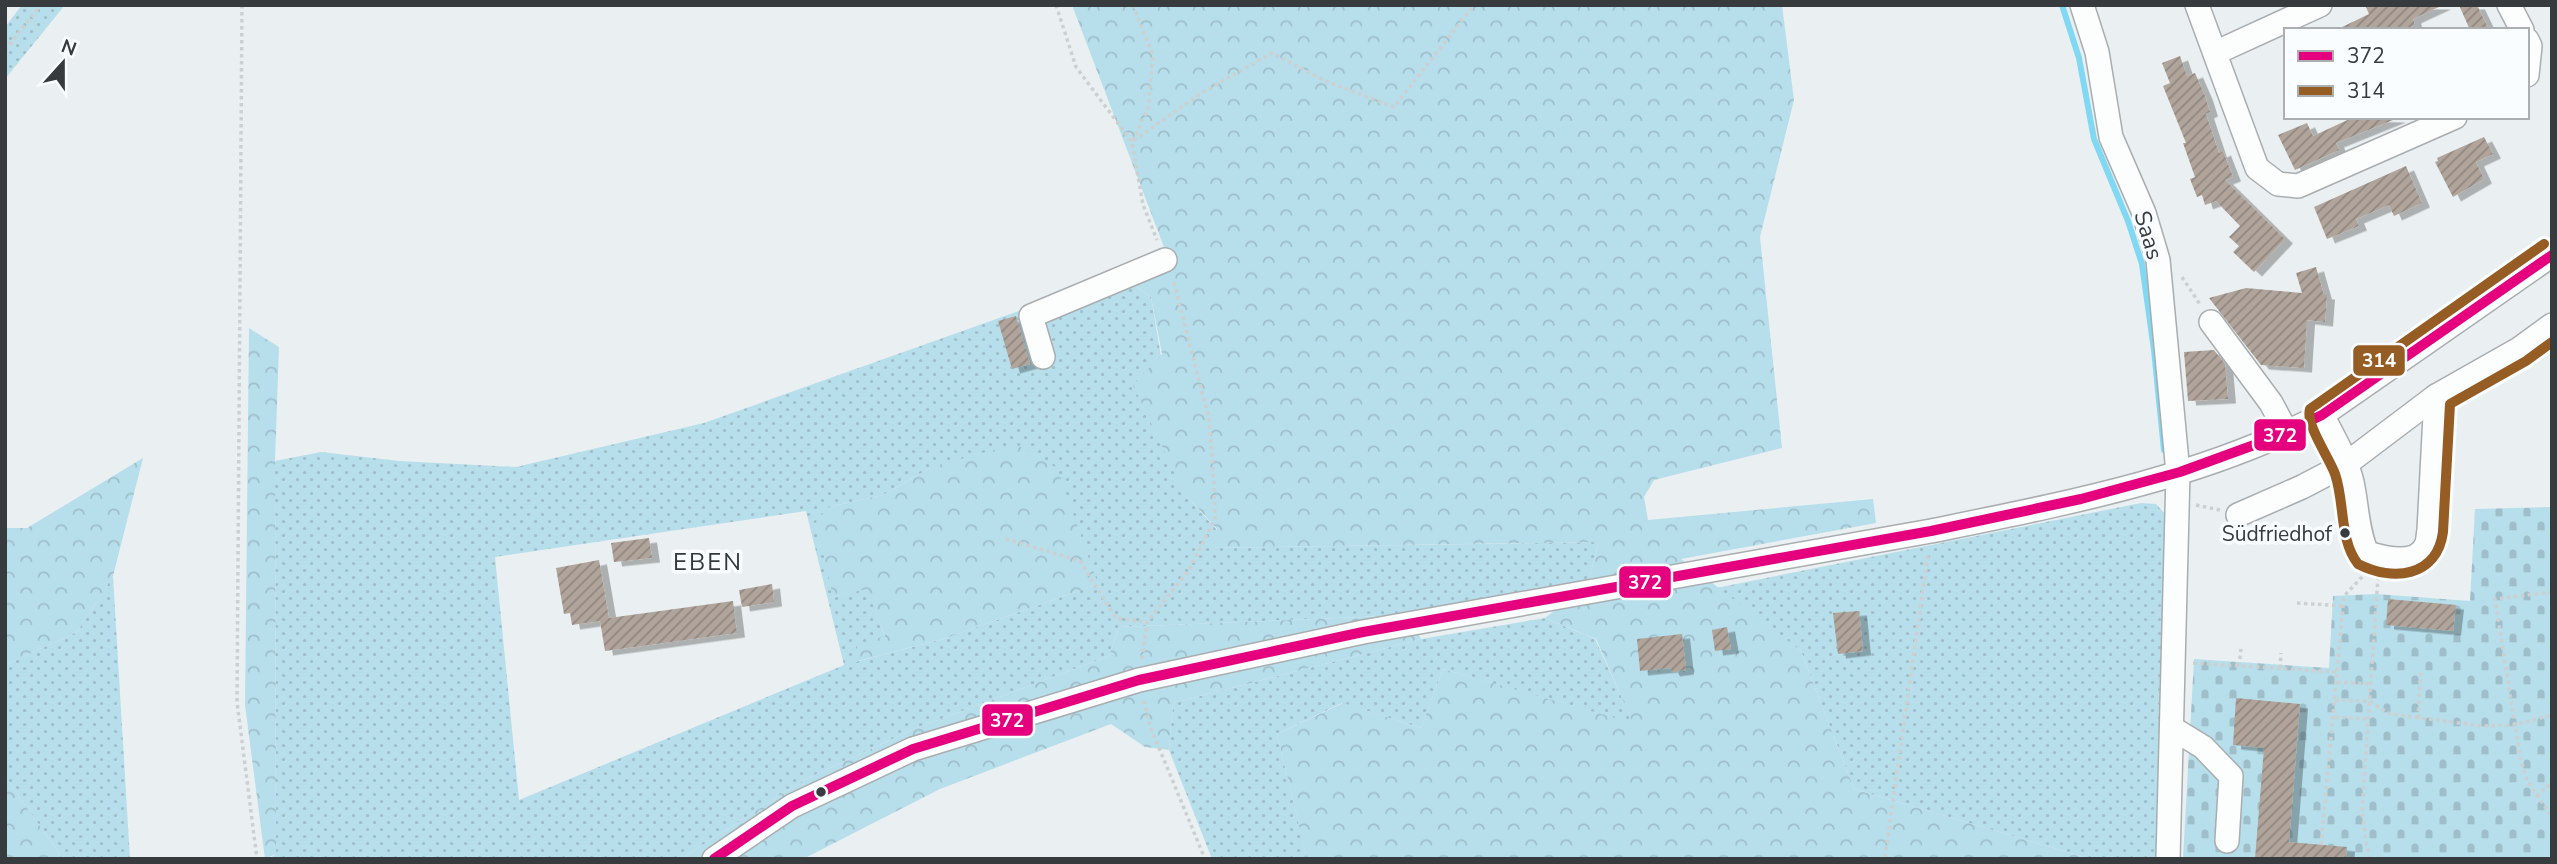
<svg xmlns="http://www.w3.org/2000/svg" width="2557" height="864" viewBox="0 0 2557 864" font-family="'Nunito Sans',sans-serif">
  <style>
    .green { fill: url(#green-dots); fill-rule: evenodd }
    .forest { fill: url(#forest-crowns) }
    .cemetery { fill: url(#cemetery-stones) }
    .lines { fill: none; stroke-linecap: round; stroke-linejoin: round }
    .stream { stroke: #80d8f3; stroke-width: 6 }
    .building { fill: url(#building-hatch); filter: url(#shadow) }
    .minor-casing { stroke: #a9adaf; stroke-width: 26 }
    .path { stroke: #cdd0d0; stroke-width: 3.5; stroke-dasharray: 3.5 3.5; stroke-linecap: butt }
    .minor { stroke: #fcfdfd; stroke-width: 23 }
    .bus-1-casing { stroke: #f9fdff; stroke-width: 16 }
    .bus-2-casing { stroke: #f9fdff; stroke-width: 16 }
    .bus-1 { stroke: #e5007d; stroke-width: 10 }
    .bus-2 { stroke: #955c23; stroke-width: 10 }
    .bus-dot { fill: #373b3d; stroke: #f9fdff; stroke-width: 2.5 }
    .labels { text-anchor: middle; stroke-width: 7; stroke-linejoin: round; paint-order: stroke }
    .bus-label { font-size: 21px; fill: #373b3d; stroke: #f9fdff; text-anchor: end }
    .street-label { font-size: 23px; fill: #373b3d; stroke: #f9fdff }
    .neighbourhood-label { font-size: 24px; letter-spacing: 2px; fill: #31393d; stroke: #f9fdff }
    .line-badge { stroke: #f9fdff; stroke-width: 2.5 }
    .badge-label { font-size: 19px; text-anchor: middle; font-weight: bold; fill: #fff }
  </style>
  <defs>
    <pattern id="green-dots" width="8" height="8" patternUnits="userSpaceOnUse" patternTransform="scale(1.75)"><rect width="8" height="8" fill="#b7deeb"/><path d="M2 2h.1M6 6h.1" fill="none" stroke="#9ebfca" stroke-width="1.8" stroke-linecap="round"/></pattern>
    <pattern id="forest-crowns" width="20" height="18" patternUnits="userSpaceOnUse" patternTransform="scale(1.75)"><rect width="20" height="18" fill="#b7deeb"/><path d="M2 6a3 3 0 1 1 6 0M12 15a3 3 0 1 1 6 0" fill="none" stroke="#9ebfca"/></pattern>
    <pattern id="cemetery-stones" width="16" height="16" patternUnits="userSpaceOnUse" patternTransform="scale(1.75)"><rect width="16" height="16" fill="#b7deeb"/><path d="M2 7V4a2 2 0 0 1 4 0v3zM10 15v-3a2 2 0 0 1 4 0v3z" fill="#9ebfca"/></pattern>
    <pattern id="building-hatch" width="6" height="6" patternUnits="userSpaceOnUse" patternTransform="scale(1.75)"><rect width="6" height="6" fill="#b0a49b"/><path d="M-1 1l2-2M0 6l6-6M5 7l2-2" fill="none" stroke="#908780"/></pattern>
    <filter id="shadow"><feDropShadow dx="8" dy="4.5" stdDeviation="0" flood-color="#0004"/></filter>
  </defs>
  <rect width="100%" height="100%" fill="#eaf0f2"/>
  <!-- green -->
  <g class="green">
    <path d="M22,5H65L5,79V27Z"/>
    <path d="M1120,275L1151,297L1184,493L1217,530L1210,548L1599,542L1587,586L1409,615L1119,627L1109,656L914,729L802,781L681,859H269L276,854L275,461L321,452L399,461L516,467L704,423ZM932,467L1098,584L943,639L855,662L858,645L885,637L868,588L833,597L829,507L883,495ZM806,511L844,665L519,800L495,557Z"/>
    <path d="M2141,503L2156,504L2166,515L2158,859H2091L1854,789L1801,651L1716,588Z"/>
    <path d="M113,576L130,859H61L57,850L5,777V665L77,632Z"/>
    <path d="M1545,618L1595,639L1634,724L1443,669L1421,728L1342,703L1277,734L1307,858L1212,859L1169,750L1173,703L1421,639Z"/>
  </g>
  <!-- forest -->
  <g class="forest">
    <path d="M1072,5H1782L1794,100L1760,237L1782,448L1654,480L1644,497L1648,520L1873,499L1876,523L1681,559L1801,651L1854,789L2091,859H1307L1277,734L1343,703L1421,728L1443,669L1633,723L1596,639L1545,618L1587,586L1599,542L1209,548L1217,529L1184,493L1133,385L1162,354L1151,297L1120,275L1167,255Z"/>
    <path d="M249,328L279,347L275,461L276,854L265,859L245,705Z"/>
    <path d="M1015,444L1057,468L1098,584L943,639L854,662L858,644L885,636L867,589L833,597L816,521L829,507L883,495L932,467Z"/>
    <path d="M143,458L113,576L77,632L5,665V528H27Z"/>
    <path d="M1409,615L1421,639L1173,703L1169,750L1145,747L1111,724L940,789L803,859H681L802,781L914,729L1109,656L1119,627Z"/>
    <path d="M5,777L57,850L61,859H5Z"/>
  </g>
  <!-- cemetery -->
  <path class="cemetery" d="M2552,507V859H2183L2194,659L2329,668L2333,596L2376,594L2470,601L2475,509Z"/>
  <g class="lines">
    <!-- stream -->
    <path class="stream" d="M2062,5L2079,58L2094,139L2128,221L2142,264L2154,350L2164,450"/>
  </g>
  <!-- building -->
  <g class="building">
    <path d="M2365,5H2443L2413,19L2415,25L2404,30H2336L2369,14Z"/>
    <path d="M2459,5H2477L2489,30H2470Z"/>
    <path d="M2180,56L2187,76L2195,73L2205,96L2210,112L2206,114L2219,153L2223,151L2233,177L2225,180L2285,239L2254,272L2233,252L2239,246L2229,237L2240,226L2216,201L2205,205L2202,195L2197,197L2190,179L2195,177L2183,143H2186L2163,86L2170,83L2162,63Z"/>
    <path d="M2354,117L2398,118L2336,143L2339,150L2295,170L2278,135L2307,123L2313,136Z"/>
    <path d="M2484,137L2493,154L2476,162L2484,179L2453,197L2435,162L2438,161L2437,158Z"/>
    <path d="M2406,166L2422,203L2394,216L2389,205L2356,219L2359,226L2327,239L2314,207Z"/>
    <path d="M2316,267L2324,295H2327L2325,322L2307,320L2304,368L2261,365L2209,298L2246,288L2302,293L2296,273Z"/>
    <path d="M1016,316L1030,364L1012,369L998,321Z"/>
    <path d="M2214,350L2225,364L2228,399L2188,401L2184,352Z"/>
    <path d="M649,538L652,558L614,562L611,543Z"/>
    <path d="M599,560L609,618L733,601L737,633L605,651L600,621L572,625L570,613L564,614L556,568Z"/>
    <path d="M772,584L774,602L742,607L739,590Z"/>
    <path d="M2388,599L2456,605L2453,631L2386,625Z"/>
    <path d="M1859,611L1863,651L1838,654L1833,613Z"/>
    <path d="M1727,627L1731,649L1715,651L1712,630Z"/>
    <path d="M1682,634L1686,670L1672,672L1670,668L1640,671L1637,639Z"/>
    <path d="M2236,698L2300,704L2289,842L2347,847L2346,859H2255L2264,748L2233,745Z"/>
  </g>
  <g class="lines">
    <!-- minor casing -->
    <g class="minor-casing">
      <g id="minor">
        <path d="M2082,5L2097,52L2111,137L2144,213L2158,260L2178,473L2168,859"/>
        <path d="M2197,5L2257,168L2278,184L2298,186L2455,117"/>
        <path d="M2509,5L2522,30"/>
        <path d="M2527,40L2530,46L2527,75"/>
        <path d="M2215,53L2320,5"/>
        <path d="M2211,322L2271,403L2287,433"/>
        <path d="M1043,357L1031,316L1165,260"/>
        <path d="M2322,415C2333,436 2346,458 2352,482C2357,505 2357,531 2367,553C2384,558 2415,566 2425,547C2428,543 2428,535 2429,530L2436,396"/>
        <path d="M2238,515L2302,487L2346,464L2436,396L2519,349L2552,325"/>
        <path d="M2172,728L2203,747L2231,776L2227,841"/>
        <path d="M714,859L792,806L913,749L1139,680L1363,632L1931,531C2063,504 2202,478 2322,415L2552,255"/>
      </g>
    </g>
    <!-- path -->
    <g class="path">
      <path d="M242,5L237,702L257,859"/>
      <path d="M1056,5L1076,67L1132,142L1143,205L1157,240"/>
      <path d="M1133,5L1153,56L1148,109L1132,142L1200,94L1272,53L1323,80L1394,107L1474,5"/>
      <path d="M5,50L41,5"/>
      <path d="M2182,277L2201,306"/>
      <path d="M2196,505L2220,510"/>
      <path d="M1006,539L1080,561L1116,618L1147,622"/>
      <path d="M2552,592L2495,599L2520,757L2527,780L2552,817"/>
      <path d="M2297,603L2344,606"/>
      <path d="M1142,659L1147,622L1189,570L1215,519L1214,481L1209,419L1173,279"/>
      <path d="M2193,663L2337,672"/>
      <path d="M2239,666L2241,649"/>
      <path d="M2280,668L2281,653"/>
      <path d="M2337,682L2370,684"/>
      <path d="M2335,700L2369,701L2390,714L2482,726L2514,725L2552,715"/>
      <path d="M1144,701L1150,726L1205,859"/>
      <path d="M2335,717L2368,719"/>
      <path d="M2418,718L2421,669"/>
      <path d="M2536,796L2552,783"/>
      <path d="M2321,845L2344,596L2365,574"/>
      <path d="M1885,857L1928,554"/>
      <path d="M2369,859L2362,813L2378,577"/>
    </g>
    <!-- minor -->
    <use href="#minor" class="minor"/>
    <!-- bus-1 casing -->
    <g class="bus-1-casing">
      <path id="bus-1" d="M714,859L792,806L913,749L1139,680L1363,632L1931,531L2081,499L2180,472L2276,437L2322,415L2552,255"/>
    </g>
    <!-- bus-2 casing -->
    <g class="bus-2-casing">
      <path id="bus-2" d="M2544,244L2310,409C2305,424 2329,457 2335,474C2345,502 2339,540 2358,564C2393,582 2437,577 2443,532L2450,404L2526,361L2552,342"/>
    </g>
    <!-- bus-1 -->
    <use href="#bus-1" class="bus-1"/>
    <!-- bus-2 -->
    <use href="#bus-2" class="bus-2"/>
  </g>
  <!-- markers -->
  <g class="bus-dot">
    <circle cx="2345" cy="533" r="6"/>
    <circle cx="821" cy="792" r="6"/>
  </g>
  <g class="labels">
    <!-- bus labels -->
    <g class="bus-label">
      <text x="2332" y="541">Südfriedhof</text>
    </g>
    <!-- street labels -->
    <g class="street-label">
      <text transform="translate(2149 235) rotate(73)" y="8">Saas</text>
    </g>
    <!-- neighbourhood labels -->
    <g class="neighbourhood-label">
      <text x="708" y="570">EBEN</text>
    </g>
  </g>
  <g class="line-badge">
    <rect x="2352" y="344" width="54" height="33" rx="7" fill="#955c23"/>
    <rect x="2253" y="418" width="54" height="34" rx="7" fill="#e5007d"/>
    <rect x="1618" y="565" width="54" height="34" rx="7" fill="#e5007d"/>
    <rect x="981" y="703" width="53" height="34" rx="7" fill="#e5007d"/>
  </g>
  <g class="badge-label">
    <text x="2379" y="367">314</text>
    <text x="2280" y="442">372</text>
    <text x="1645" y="589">372</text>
    <text x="1007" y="727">372</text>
  </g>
  <!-- border -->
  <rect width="2557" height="864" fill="none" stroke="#373b3d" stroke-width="14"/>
  <!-- legend -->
  <rect x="2284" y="28" width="245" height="91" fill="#f9fdff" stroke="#abafb1" stroke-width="2"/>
  <rect x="2298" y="51" width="35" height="10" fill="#e5007d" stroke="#abafb1" stroke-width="2"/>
  <text x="2347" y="63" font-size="21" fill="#373b3d">372</text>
  <rect x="2298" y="86" width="35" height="10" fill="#955c23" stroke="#abafb1" stroke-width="2"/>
  <text x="2347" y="98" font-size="21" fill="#373b3d">314</text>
  <!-- north arrow -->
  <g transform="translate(63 63) rotate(21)" stroke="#f9fdff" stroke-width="5" paint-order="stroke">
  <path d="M0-5L12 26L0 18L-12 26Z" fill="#373b3d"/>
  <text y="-10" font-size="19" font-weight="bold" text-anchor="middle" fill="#373b3d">N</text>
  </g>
</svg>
